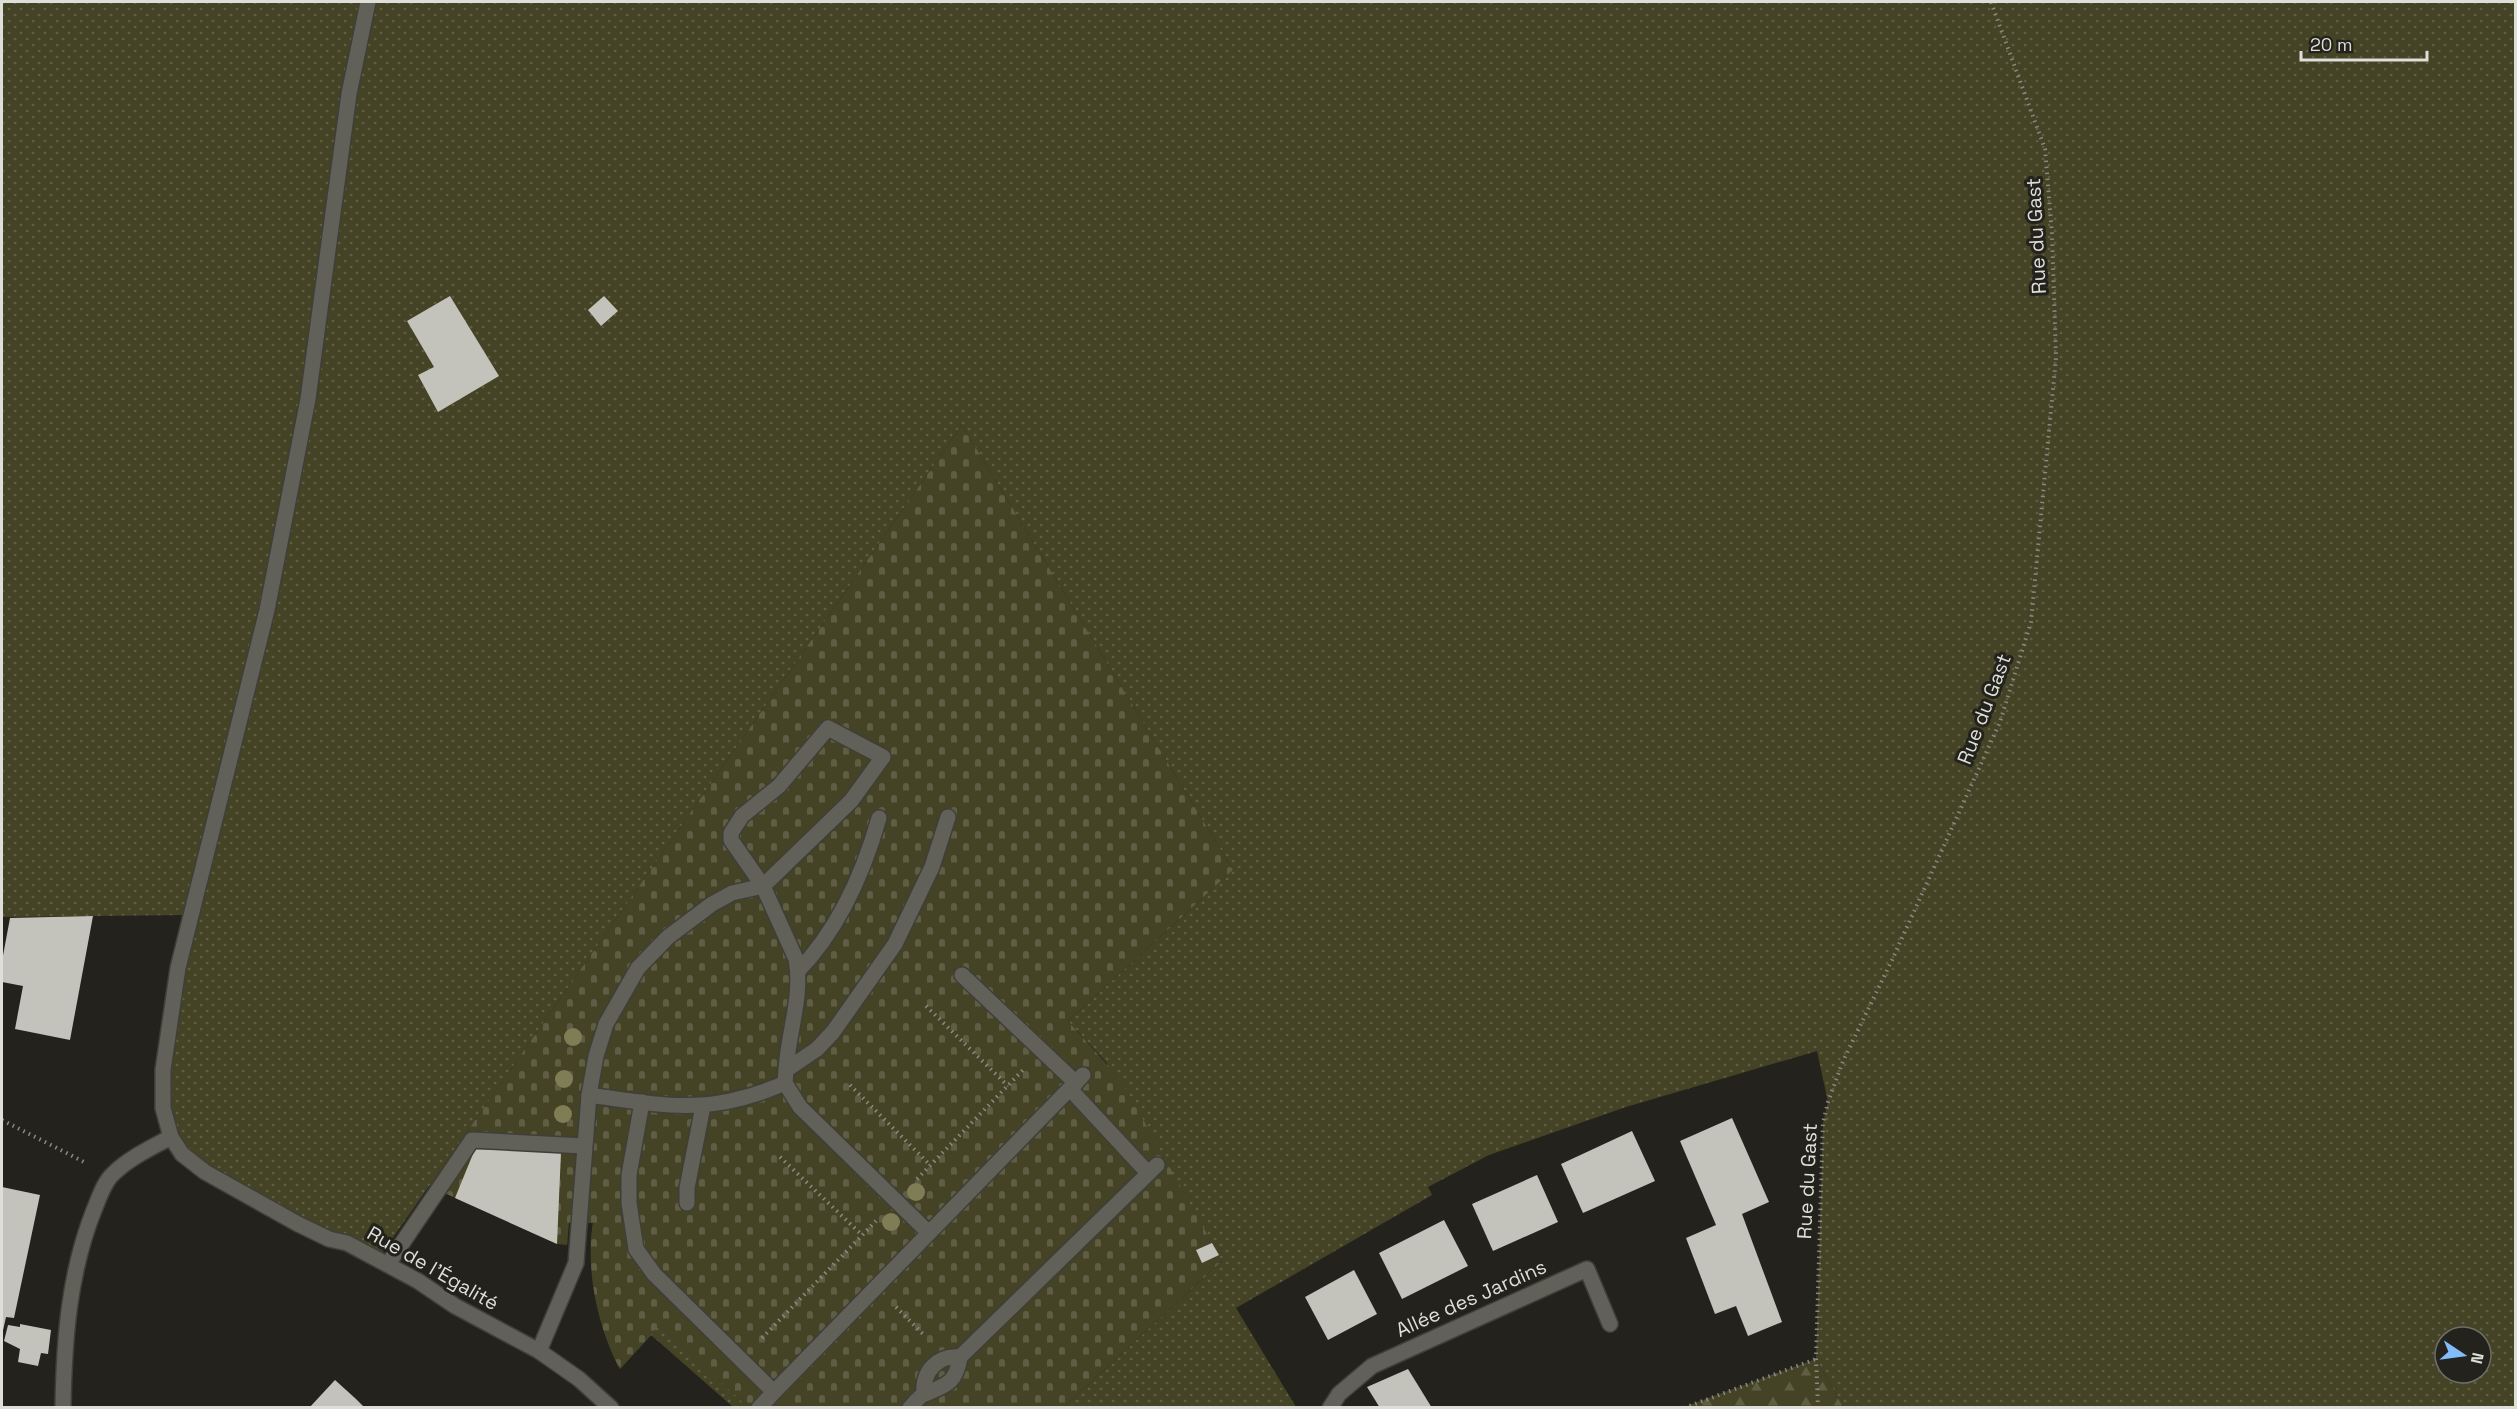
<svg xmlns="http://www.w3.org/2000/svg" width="2517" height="1409" viewBox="0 0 2517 1409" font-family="'Space Grotesk',sans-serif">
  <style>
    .grass { fill: url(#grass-dots); fill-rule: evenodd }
    .forest { fill: url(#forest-firs) }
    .cemetery { fill: url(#cemetery-stones) }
    .building { fill: #c4c3bb }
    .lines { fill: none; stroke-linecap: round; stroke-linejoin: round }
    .minor-casing { stroke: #3f3f39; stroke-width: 18 }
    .path { stroke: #8a8984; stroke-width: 4; stroke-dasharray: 1.5 4.5; stroke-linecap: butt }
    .minor { stroke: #616159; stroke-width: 15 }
    .tree { fill: #7f7d56 }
    .labels { text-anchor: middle; stroke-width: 6; stroke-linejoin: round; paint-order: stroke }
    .street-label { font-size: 20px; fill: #dfdfda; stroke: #23221c }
  </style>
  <defs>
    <pattern id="grass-dots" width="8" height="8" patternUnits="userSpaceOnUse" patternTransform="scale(1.5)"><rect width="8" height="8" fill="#454325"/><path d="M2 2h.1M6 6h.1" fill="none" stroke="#5f5e44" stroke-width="1.8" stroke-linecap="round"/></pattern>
    <pattern id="forest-firs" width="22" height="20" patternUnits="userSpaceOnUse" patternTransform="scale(1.5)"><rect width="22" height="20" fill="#454325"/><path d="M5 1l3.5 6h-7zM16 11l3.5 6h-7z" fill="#5f5e44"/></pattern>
    <pattern id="cemetery-stones" width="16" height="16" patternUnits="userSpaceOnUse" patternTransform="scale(1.5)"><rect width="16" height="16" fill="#454325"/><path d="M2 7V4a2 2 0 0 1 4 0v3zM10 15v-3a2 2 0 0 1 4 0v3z" fill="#5f5e44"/></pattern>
  </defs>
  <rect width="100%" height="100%" fill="#23221c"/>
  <!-- grass -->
  <g class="grass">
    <path d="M2,2H2515V1407H1843L1816,1359L1823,1123L1828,1102L1817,1051L1626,1107L1489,1155L1428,1187L1432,1195L1236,1308L1296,1407H1064L1222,1261L1106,1062L1068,1021L1233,870L962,425L378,1259L192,1164L163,1108L189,915L2,917ZM2445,1337H2481V1373H2445Z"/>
    <path d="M593,1223L660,1324L748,1407H733L651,1335L620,1369C601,1334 586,1263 593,1223Z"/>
  </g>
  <!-- forest -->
  <path class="forest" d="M1816,1359L1843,1407H1684Z"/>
  <!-- cemetery -->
  <path class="cemetery" d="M962,425L1233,870L1068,1021L1121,1080L1222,1261L1064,1407H748L660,1325L620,1369C598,1329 585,1269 593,1223H569L567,1245L557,1244L429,1186Z"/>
  <!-- building -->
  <g class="building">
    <path d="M450,296L499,376L438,412L418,375L434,367L407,321Z"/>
    <path d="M604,296L618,311L601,326L588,310Z"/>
    <path d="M93,916L70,1040L15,1029L23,986L2,982V961L10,918Z"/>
    <path d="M1732,1118L1769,1202L1742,1214L1782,1322L1748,1336L1736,1306L1715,1314L1686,1238L1716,1225L1680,1141Z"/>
    <path d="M1632,1131L1655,1181L1583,1213L1561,1164Z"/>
    <path d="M475,1149L561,1152L557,1244L455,1198Z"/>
    <path d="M1537,1175L1558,1222L1493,1251L1472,1204Z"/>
    <path d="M2,1187L40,1195L14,1318L6,1317L2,1335Z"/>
    <path d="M1444,1220L1468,1266L1402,1299L1379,1253Z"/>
    <path d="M1212,1243L1219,1255L1202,1263L1196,1250Z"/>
    <path d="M1354,1270L1377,1314L1328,1340L1305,1297Z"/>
    <path d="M20,1324L51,1330L48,1354L41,1353L38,1366L18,1362L20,1349L4,1341L8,1325L20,1327Z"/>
    <path d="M1408,1369L1432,1408H1380L1367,1387Z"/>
    <path d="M335,1380L356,1399L365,1408H309Z"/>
  </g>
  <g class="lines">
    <!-- minor casing -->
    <g class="minor-casing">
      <g id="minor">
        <path d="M368,2L349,94L308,399L267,610L178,968L163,1070V1108L171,1137L182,1154L205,1172L298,1224L329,1239L347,1243L418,1281L455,1306L539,1351L579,1379L611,1408"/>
        <path d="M828,728L883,757L851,801L763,886L731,840V833L742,816L779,786Z"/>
        <path d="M798,971C839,929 863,874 879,818"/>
        <path d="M962,975L1076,1083"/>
        <path d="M1070,1089L1148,1173"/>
        <path d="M589,1095C666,1106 710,1116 785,1083"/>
        <path d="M642,1102L629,1175V1203L636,1249L654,1274L774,1392L1083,1075"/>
        <path d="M687,1203V1188L703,1106"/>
        <path d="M929,1233L800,1107L785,1083L786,1070L817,1049L833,1032L895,944L932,867L948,817"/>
        <path d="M388,1264L472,1140L584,1146"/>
        <path d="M539,1351L576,1263L589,1095L596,1056L606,1024L638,968L668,937L712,904L732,893L763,886L796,959C803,996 788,1033 786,1070"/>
        <path d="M924,1394C922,1372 937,1355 960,1357"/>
        <path d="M63,1408C64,1340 69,1273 94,1210C99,1198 104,1182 113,1174C129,1158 151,1148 171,1137"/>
        <path d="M759,1408L774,1392"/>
        <path d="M910,1408C914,1403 919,1396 925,1394C946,1385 956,1384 960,1357L1157,1165"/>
        <path d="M1330,1408L1339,1394L1372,1366L1587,1269L1610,1324"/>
      </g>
    </g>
    <!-- path -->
    <g class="path">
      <path d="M926,1006L1008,1086"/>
      <path d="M850,1085L930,1165"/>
      <path d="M2,1120L86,1163"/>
      <path d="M780,1157L862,1235"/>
      <path d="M917,1179L1023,1070"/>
      <path d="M896,1307L924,1335"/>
      <path d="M762,1338L876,1221"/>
      <path d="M1684,1408L1816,1359"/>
      <path d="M1818,1408L1816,1359L1823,1123L1828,1102L1843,1061L1892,960L2000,722L2031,622L2056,357L2052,234L2045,149L1991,2"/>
    </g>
    <!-- minor -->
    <use href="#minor" class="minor"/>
  </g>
  <!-- trees -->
  <g class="tree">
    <circle cx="573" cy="1037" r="9"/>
    <circle cx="564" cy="1079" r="9"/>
    <circle cx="563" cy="1114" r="9"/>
    <circle cx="916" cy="1192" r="9"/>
    <circle cx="891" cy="1222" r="9"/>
  </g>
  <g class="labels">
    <!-- street labels -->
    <g class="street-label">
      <text transform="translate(2036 236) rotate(-93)" y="7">Rue du Gast</text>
      <text transform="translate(1984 709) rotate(-69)" y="7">Rue du Gast</text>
      <text transform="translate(1807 1181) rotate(-87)" y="7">Rue du Gast</text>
      <text transform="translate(433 1268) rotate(30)" y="7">Rue de l'Égalité</text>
      <text transform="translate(1471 1298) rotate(-24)" y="7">Allée des Jardins</text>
    </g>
  </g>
  <!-- border -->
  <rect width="2517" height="1409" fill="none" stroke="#dfdfda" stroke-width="6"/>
  <!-- north arrow -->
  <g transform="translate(2463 1355) rotate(103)"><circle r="28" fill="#23221c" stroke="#6e6e68" stroke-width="1.5"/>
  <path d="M0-4.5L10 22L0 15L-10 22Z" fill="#82bcfa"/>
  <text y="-9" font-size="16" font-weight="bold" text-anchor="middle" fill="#dfdfda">N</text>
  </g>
  <!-- scale -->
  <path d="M2301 51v9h126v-9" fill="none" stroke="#dfdfda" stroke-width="3"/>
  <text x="2310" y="51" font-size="18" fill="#dfdfda" stroke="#23221c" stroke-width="4.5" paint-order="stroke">20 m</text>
</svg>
